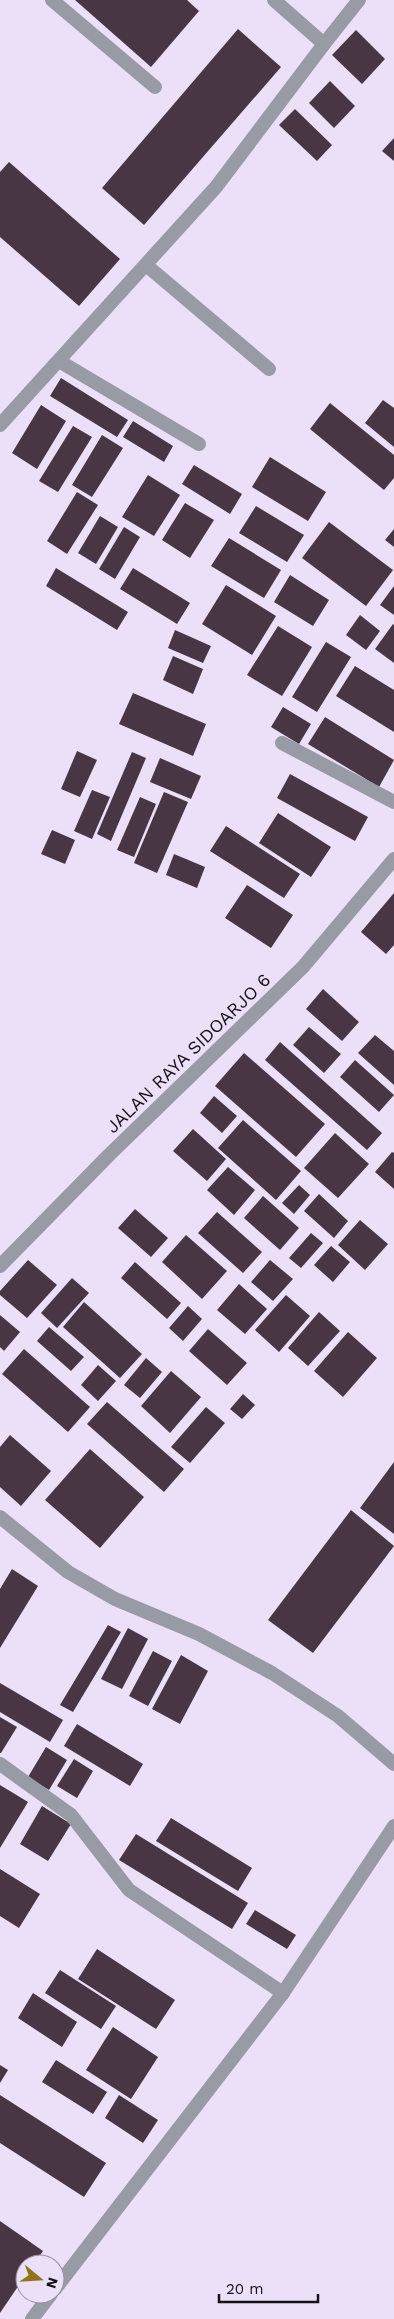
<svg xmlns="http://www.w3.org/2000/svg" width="394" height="2319" viewBox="0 0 394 2319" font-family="'Work Sans',sans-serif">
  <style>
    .building { fill: #483644 }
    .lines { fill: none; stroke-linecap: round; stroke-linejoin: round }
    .service { stroke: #989aa5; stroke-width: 14 }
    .minor { stroke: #989aa5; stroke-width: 14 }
    .labels { text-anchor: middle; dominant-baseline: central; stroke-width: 5; stroke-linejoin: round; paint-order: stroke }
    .street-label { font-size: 18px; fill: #151119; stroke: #ebe0f8 }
  </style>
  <rect width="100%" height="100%" fill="#ebe0f8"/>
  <g class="building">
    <polygon points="75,0 187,0 199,11 151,67"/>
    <polygon points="238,29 281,67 144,225 102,188"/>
    <polygon points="356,30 385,59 362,84 332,55"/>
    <polygon points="330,81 355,106 334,128 309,103"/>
    <polygon points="295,109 332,145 317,161 279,125"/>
    <polygon points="394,138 394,161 382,151"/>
    <polygon points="9,162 120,259 79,306 0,237 0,172"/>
    <polygon points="61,378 128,420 117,437 50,396"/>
    <polygon points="383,400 394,408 394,447 365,423"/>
    <polygon points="330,403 394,455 394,478 384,490 310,429"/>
    <polygon points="41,405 66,421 37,469 12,453"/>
    <polygon points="133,421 173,446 164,462 123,437"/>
    <polygon points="73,426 92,437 58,492 39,481"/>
    <polygon points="102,435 123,448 92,497 72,485"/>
    <polygon points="270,457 326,492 308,521 252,487"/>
    <polygon points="194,465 242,494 230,514 182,484"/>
    <polygon points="148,475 180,495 154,536 122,517"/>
    <polygon points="77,492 98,505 67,554 47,541"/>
    <polygon points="185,503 214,520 190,558 162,540"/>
    <polygon points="256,506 304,535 287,562 239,533"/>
    <polygon points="100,516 118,527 96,564 78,553"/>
    <polygon points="329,522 393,570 366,606 302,558"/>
    <polygon points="124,527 140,537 115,579 99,569"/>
    <polygon points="394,529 394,547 385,540"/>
    <polygon points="229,538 281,570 264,598 211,566"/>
    <polygon points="56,568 128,612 117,630 46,586"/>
    <polygon points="133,568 190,603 177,624 120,589"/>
    <polygon points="290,575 329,600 313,626 274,602"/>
    <polygon points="226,585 276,616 252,655 202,624"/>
    <polygon points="394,586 394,615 380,605"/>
    <polygon points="360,615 380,631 366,650 346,635"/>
    <polygon points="393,624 394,625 394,663 375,649"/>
    <polygon points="278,626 312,647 282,696 247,675"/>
    <polygon points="175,630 211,646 203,663 168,648"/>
    <polygon points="326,642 351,657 317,712 292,697"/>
    <polygon points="173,656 203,669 193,694 163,680"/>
    <polygon points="355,666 394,690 394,732 336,696"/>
    <polygon points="133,693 206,724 193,756 119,724"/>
    <polygon points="283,707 311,724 299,744 271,727"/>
    <polygon points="325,717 394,760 379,787 308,744"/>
    <polygon points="77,751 97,760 80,797 61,789"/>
    <polygon points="132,752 146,758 111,841 97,834"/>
    <polygon points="160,758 201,776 191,799 150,782"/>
    <polygon points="290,774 368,817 355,841 277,798"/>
    <polygon points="92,790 110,797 92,839 74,831"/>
    <polygon points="164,792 188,802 157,873 134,863"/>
    <polygon points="140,797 156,804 134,857 117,850"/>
    <polygon points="278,813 331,847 311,877 259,843"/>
    <polygon points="226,826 300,874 284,898 210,851"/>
    <polygon points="52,830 75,840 65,864 41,854"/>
    <polygon points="174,854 205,867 197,888 166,875"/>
    <polygon points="247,885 293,915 271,948 225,918"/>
    <polygon points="394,893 394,945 386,954 361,932"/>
    <polygon points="323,989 359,1022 342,1041 306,1009"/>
    <polygon points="309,1027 341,1054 324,1073 293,1045"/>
    <polygon points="375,1035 394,1051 394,1085 358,1053"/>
    <polygon points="280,1042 382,1133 367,1150 265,1060"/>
    <polygon points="244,1053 325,1124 296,1157 215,1086"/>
    <polygon points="355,1060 394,1095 379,1112 340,1077"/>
    <polygon points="214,1096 237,1116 222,1133 200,1113"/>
    <polygon points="243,1120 301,1171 276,1200 218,1148"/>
    <polygon points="193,1129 226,1159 207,1181 173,1151"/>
    <polygon points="335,1133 369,1164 338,1198 304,1168"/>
    <polygon points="392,1152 394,1153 394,1189 375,1172"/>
    <polygon points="228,1167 255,1190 234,1215 207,1190"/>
    <polygon points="299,1185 310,1195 294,1214 282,1203"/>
    <polygon points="319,1194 348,1221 334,1238 304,1211"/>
    <polygon points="263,1196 299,1228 280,1250 244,1218"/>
    <polygon points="135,1209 168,1238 151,1257 118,1228"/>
    <polygon points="217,1212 262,1252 243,1273 198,1233"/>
    <polygon points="360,1220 388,1244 365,1270 338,1245"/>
    <polygon points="311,1233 323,1243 301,1268 289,1258"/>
    <polygon points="186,1235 227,1271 202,1299 162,1262"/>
    <polygon points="331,1246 350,1262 333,1282 314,1265"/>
    <polygon points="28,1260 57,1285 27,1318 0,1295 0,1291"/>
    <polygon points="270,1260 293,1279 273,1301 251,1282"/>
    <polygon points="135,1262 181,1303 167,1319 121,1278"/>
    <polygon points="72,1278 89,1293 57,1328 41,1313"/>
    <polygon points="239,1284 267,1309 245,1334 217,1310"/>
    <polygon points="286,1295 310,1316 279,1352 255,1330"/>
    <polygon points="84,1302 142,1354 120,1378 63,1327"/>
    <polygon points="188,1306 202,1319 183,1341 169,1328"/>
    <polygon points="319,1312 340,1331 308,1366 288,1348"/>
    <polygon points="0,1315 20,1332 4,1351 0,1347"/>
    <polygon points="49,1327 84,1357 71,1371 37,1341"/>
    <polygon points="208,1329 247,1363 227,1385 189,1351"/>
    <polygon points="348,1332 377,1358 343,1397 314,1371"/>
    <polygon points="24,1349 90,1407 68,1432 2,1374"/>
    <polygon points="146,1358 162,1372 140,1398 124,1385"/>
    <polygon points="98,1365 116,1381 98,1401 81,1385"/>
    <polygon points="171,1371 201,1397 170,1433 141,1406"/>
    <polygon points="243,1394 255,1405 242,1419 230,1409"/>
    <polygon points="107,1402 184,1469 164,1492 87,1424"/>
    <polygon points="206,1407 225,1423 190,1463 171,1447"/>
    <polygon points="10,1435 51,1471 21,1506 0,1487 0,1447"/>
    <polygon points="90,1449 144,1497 100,1548 45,1500"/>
    <polygon points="394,1462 394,1534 360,1508"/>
    <polygon points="351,1510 394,1546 313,1653 268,1620"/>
    <polygon points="12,1569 38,1586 0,1648 0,1589"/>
    <polygon points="108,1625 121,1632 73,1712 60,1705"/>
    <polygon points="128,1628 148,1639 122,1689 101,1679"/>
    <polygon points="153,1651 172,1661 148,1706 129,1696"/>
    <polygon points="181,1655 208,1671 180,1724 152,1709"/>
    <polygon points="0,1683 63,1720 50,1742 0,1712"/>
    <polygon points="0,1717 17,1727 1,1753 0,1753"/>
    <polygon points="77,1724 143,1764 130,1786 64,1746"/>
    <polygon points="46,1747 67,1760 49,1790 28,1777"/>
    <polygon points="74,1759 93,1771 77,1798 57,1786"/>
    <polygon points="0,1785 28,1802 0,1848"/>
    <polygon points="42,1806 71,1824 48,1861 20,1844"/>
    <polygon points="171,1818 252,1868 238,1891 156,1841"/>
    <polygon points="136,1834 248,1903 232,1929 119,1860"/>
    <polygon points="0,1869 40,1894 19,1928 0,1916"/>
    <polygon points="255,1910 296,1935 287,1949 246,1924"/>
    <polygon points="97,1949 175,2000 156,2029 78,1979"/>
    <polygon points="60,1970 116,2006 101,2029 45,1993"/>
    <polygon points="33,1993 77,2022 62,2047 18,2018"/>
    <polygon points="113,2027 158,2057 131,2099 86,2070"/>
    <polygon points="56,2060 107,2092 93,2114 42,2082"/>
    <polygon points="0,2065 8,2070 0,2083"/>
    <polygon points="0,2095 106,2163 84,2197 0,2143"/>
    <polygon points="119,2095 158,2120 143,2143 105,2118"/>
    <polygon points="0,2221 43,2251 34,2264 25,2264 25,2276 0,2313"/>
  </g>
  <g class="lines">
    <g class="service">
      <polyline points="52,0 155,87"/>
      <polyline points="146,265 269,369"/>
      <polyline points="59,361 199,444"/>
      <polyline points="0,425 216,187 324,44"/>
    </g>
    <g class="minor">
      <polyline points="274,0 324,44 359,0"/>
      <polyline points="282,743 394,802"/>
      <polyline points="0,1266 109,1155 303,967 394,859"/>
      <polyline points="0,1517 68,1572 115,1599 199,1634 272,1673 338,1716 394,1764"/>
      <polyline points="0,1764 71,1815 129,1890 283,1993"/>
      <polyline points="55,2289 283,1993 394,1826"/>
      <polyline points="32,2319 51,2294"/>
    </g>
  </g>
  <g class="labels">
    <g class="street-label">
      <text transform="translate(188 1053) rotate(-44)">JALAN RAYA SIDOARJO 6</text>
    </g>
  </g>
  <g transform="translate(40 2279) rotate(108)"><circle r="24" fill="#ebe0f8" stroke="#958d9f"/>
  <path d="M0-4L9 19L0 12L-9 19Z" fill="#91741a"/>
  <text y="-8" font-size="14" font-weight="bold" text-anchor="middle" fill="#151119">N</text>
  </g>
  <path d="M219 2294v8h99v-8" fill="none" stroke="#151119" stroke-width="2.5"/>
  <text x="226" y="2294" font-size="15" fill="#151119" stroke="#ebe0f8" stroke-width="4" paint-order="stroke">20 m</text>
</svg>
